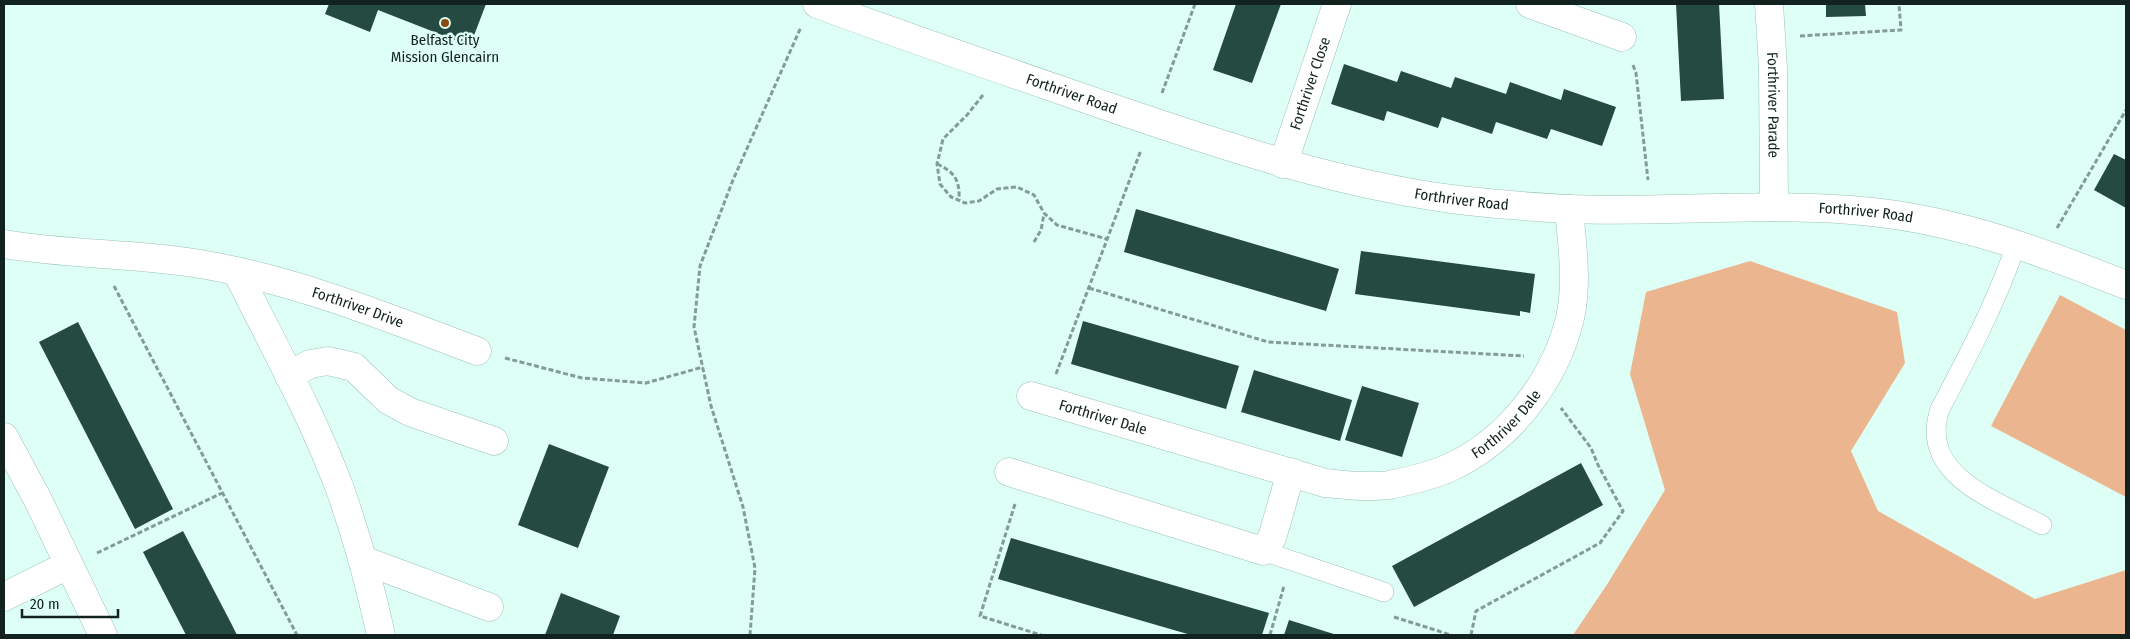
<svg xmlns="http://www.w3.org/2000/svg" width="2130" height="639" viewBox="0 0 2130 639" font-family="'Fira Sans Condensed',sans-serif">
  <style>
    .green { fill: #ebb58f }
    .building { fill: #254a41 }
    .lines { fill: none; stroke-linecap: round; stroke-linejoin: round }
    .service-casing { stroke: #9ac2b7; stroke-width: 20 }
    .minor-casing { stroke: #9ac2b7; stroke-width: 29 }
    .path { stroke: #839d96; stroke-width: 3; stroke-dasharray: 5 2.5; stroke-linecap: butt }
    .service { stroke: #fff; stroke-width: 19 }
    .minor { stroke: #fff; stroke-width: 28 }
    .poi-dot { fill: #894a0f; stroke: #defff6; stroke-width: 2 }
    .labels { text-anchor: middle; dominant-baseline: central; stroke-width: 5; stroke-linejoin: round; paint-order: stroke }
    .poi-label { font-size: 15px; fill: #12221e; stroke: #defff6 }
    .street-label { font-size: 15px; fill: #12221e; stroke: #defff6 }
  </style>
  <rect width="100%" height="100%" fill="#defff6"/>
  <g class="green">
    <polygon points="1750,261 1897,312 1905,363 1851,451 1878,511 2035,599 2126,570 2126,635 1573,635 1608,583 1665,490 1630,374 1646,292"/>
    <polygon points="2060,295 2126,330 2126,497 1991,426"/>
  </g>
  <g class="building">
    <polygon points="329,4 486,4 470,46 378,10 370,32 325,14"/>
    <polygon points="1236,4 1281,4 1252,83 1213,70"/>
    <polygon points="1676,4 1719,4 1724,99 1681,101"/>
    <polygon points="1826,4 1865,4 1866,16 1826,17"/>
    <polygon points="1344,64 1397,82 1401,71 1451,88 1455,77 1506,94 1510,82 1561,100 1564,89 1616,107 1602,146 1551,129 1547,139 1496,122 1492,134 1442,117 1438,128 1387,111 1384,121 1331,104"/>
    <polygon points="2114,154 2126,160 2126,208 2094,190"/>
    <polygon points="1136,209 1339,269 1326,311 1124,252"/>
    <polygon points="1361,251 1535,274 1530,313 1520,311 1520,316 1355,294"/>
    <polygon points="1083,321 1239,366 1226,409 1071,364"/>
    <polygon points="78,322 173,509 135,529 39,342"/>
    <polygon points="1254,370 1352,400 1340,441 1241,412"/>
    <polygon points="1362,386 1419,403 1402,457 1345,440"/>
    <polygon points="549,444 609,467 578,548 518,525"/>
    <polygon points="1581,463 1603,505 1414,607 1392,566"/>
    <polygon points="183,531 232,625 237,635 186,635 143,552"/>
    <polygon points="1011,538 1269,613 1262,635 1191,635 998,579"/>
    <polygon points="561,593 620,616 613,635 545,635"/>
    <polygon points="1289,620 1337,635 1284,635"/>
  </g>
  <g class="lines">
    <g class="service-casing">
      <g id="service">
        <path d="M2016,245c-20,58 -47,109 -76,164 -22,67 56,91 102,116"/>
        <polyline points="1263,551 1384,592"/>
      </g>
    </g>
    <g class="minor-casing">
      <g id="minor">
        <path id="s1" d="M817,4c100,37 200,71 301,106 112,38 223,75 341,90 35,4 72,7 108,9 102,4 204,-8 305,3 88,9 173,41 254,73"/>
        <polyline points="1530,4 1622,37"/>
        <path id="s2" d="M1769,4l4,64 1,139"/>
        <path id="s3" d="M1283,164l54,-160"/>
        <path id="s4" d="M4,244c64,11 131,9 196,20 96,16 186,53 277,87"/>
        <path d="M237,272c35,71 75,142 103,217 17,48 30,96 41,146"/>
        <polyline points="289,376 310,364 328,361 354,367 388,400 410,412 494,441"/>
        <path id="s5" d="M1031,396l294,87c21,2 43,5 64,2 20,-4 43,-9 62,-18 58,-27 104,-86 119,-149 8,-35 2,-74 -1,-109"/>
        <polyline points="4,437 38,500 103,635"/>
        <polyline points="1009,472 1263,551 1272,538 1291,472"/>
        <polyline points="363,560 489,607"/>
        <polyline points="4,597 68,565"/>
      </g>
    </g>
    <g class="path">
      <polyline points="1800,36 1901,30 1899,4"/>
      <polyline points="1633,65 1636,73 1648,180"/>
      <polyline points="1162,93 1195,4"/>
      <polyline points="983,95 967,115 943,139 937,164 940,184 951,197 965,203 979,201 997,189 1017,187 1034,195 1044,213 1057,225 1107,239"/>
      <path d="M937,164c18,8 23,17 22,36"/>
      <polyline points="2057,228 2126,110"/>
      <polyline points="1034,242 1041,230 1044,214"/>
      <polyline points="114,286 297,635"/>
      <polyline points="1089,288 1268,342 1524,356"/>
      <polyline points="505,358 582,378 646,383 703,367"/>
      <polyline points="1056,374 1141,150"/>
      <polyline points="1015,504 980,616 1041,635"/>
      <polyline points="97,553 222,493"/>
      <polyline points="1394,617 1451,635"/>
      <polyline points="750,635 755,568 743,507 711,406 694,327 700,266 733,180 801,27"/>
      <polyline points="1270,635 1284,586"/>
      <polyline points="1471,635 1476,611 1600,543 1623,511 1598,465 1591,448 1561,408"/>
    </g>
    <use href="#service" class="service"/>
    <use href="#minor" class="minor"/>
  </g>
  <circle class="poi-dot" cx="445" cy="23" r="5"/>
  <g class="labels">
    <g class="poi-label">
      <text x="445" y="40">Belfast City<tspan x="445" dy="17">Mission Glencairn</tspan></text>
    </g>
    <g class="street-label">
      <text stroke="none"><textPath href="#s3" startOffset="85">Forthriver Close</textPath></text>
      <text stroke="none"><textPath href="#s1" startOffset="270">Forthriver Road</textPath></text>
      <text stroke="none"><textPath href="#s2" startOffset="101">Forthriver Parade</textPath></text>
      <text stroke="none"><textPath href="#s1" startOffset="675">Forthriver Road</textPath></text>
      <text stroke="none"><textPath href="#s1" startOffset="1080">Forthriver Road</textPath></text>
      <text stroke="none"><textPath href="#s4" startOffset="361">Forthriver Drive</textPath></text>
      <text stroke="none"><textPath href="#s5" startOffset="75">Forthriver Dale</textPath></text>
      <text stroke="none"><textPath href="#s5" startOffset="506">Forthriver Dale</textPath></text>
    </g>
  </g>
  <rect width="2130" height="639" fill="none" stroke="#12221e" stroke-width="10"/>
  <path d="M22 609v8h96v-8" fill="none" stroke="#12221e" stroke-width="2.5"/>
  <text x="30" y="609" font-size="15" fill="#12221e" stroke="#defff6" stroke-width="4" paint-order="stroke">20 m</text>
</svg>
